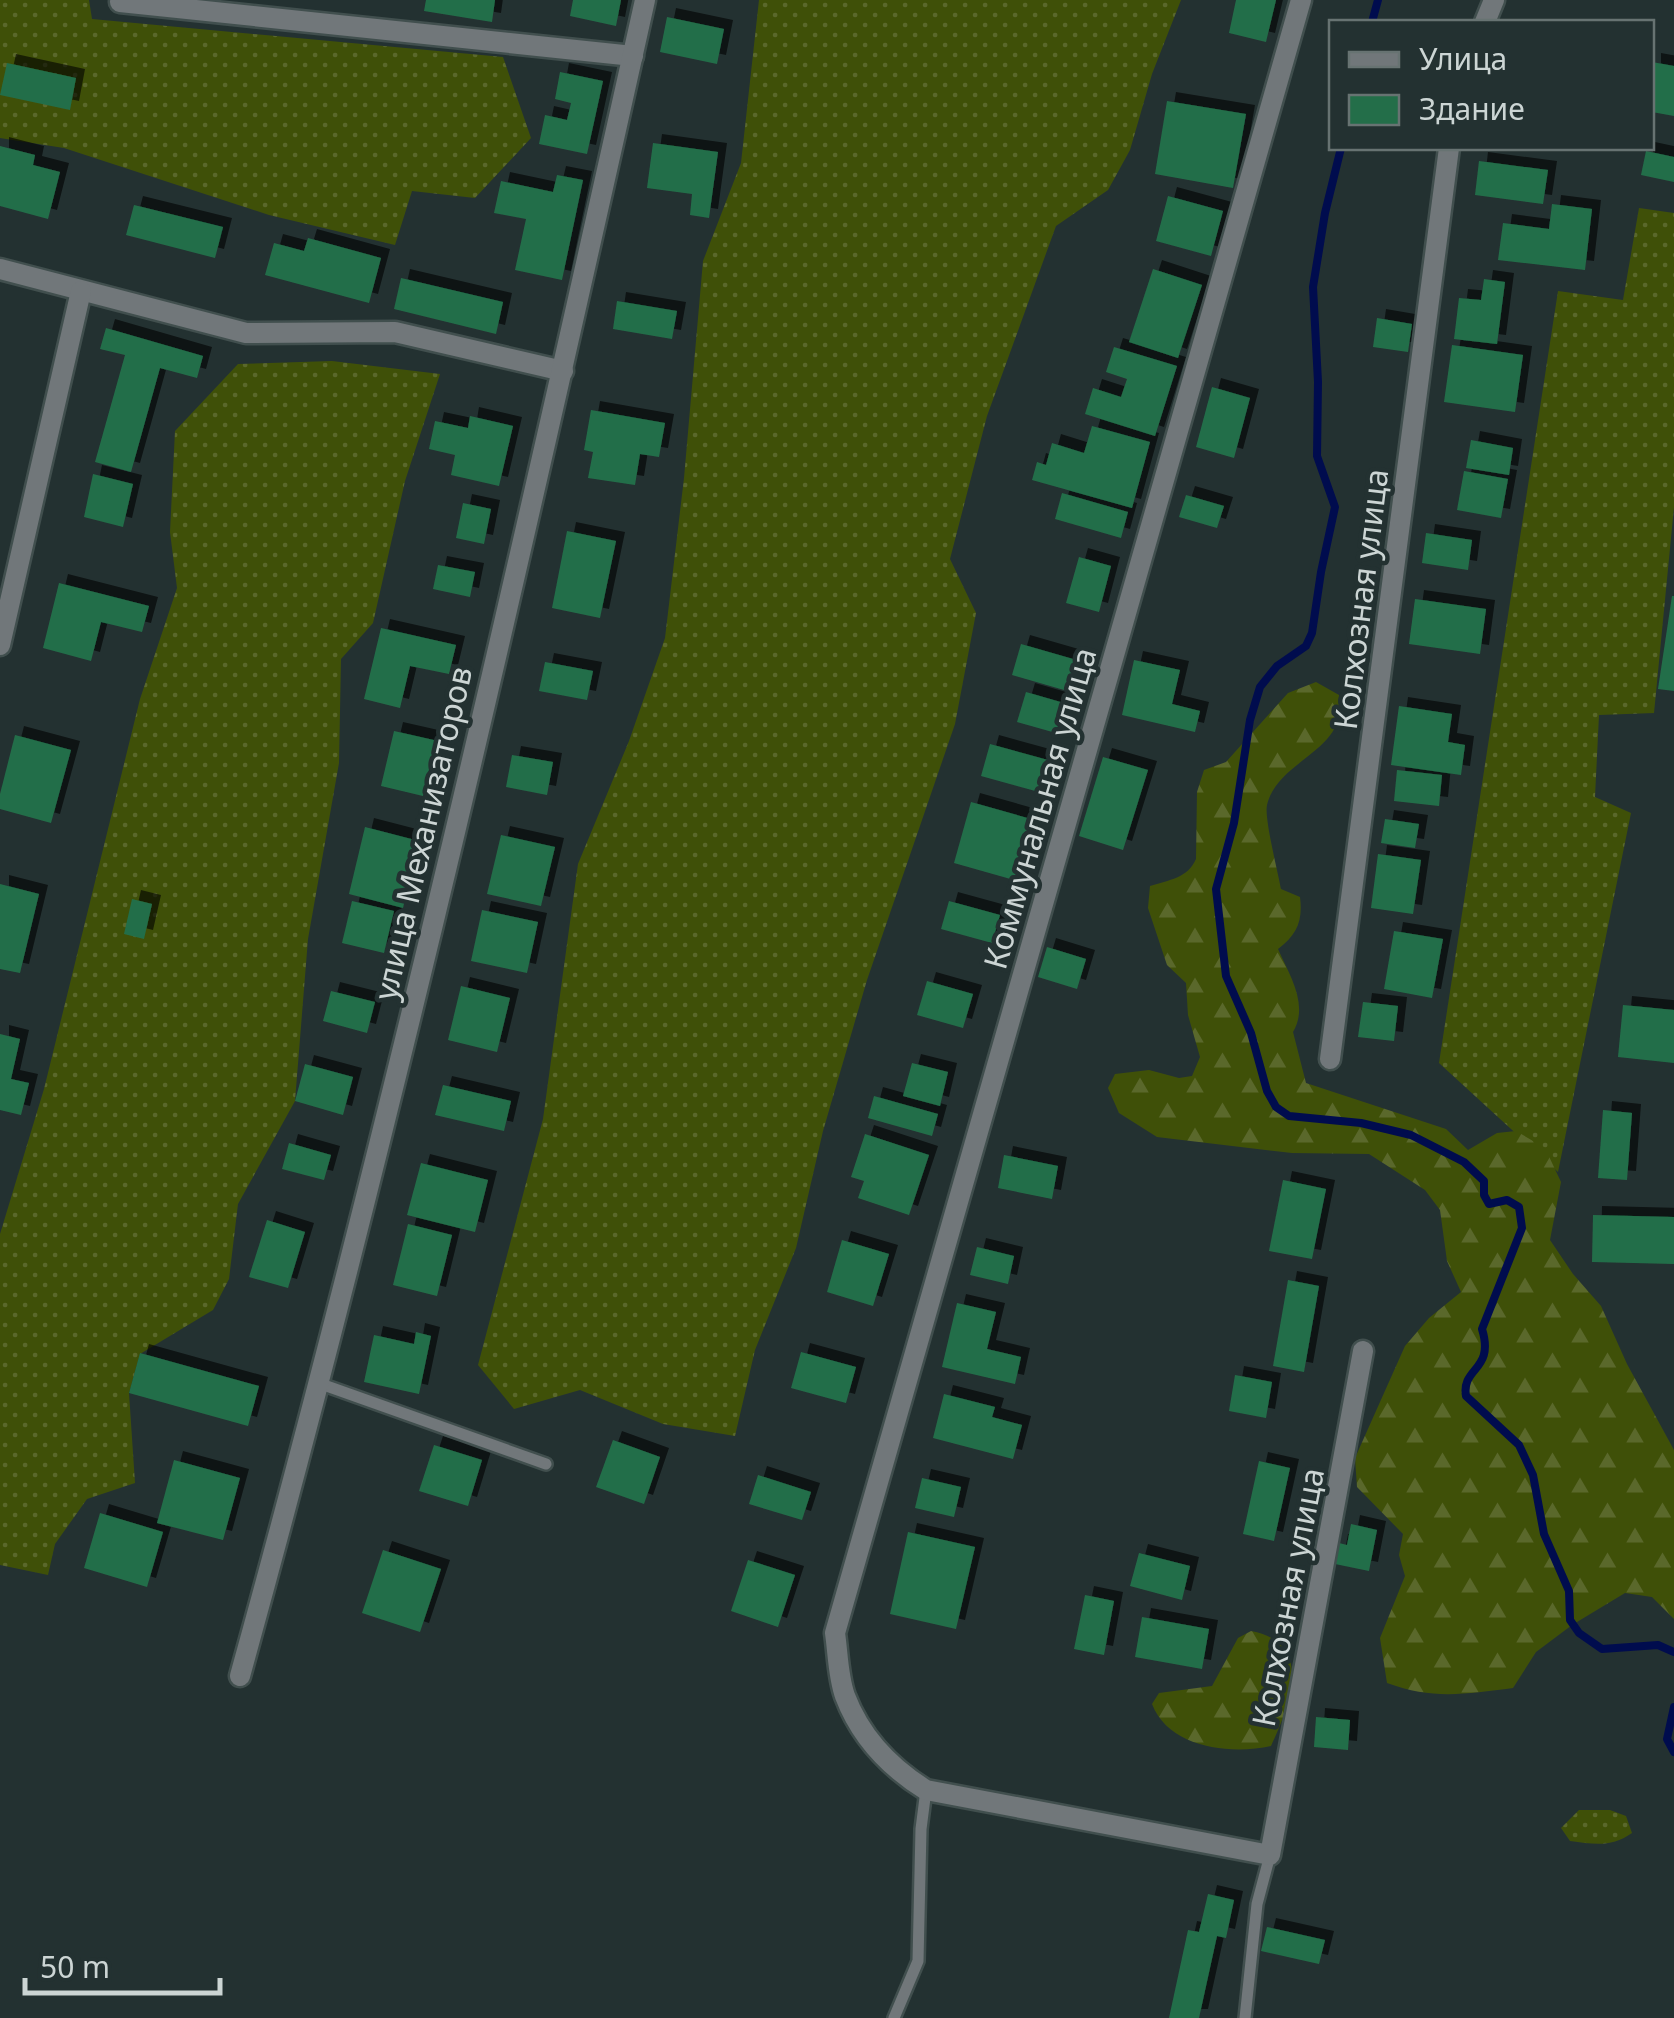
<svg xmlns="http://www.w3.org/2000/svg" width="1674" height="2018" viewBox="0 0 1674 2018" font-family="'Noto Sans',sans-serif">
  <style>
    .grass { fill: url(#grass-dots) }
    .forest { fill: url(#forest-firs) }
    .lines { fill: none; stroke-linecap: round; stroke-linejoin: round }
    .stream { stroke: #000c4e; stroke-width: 8 }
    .building { fill: #236e49; filter: url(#shadow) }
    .lane-casing { stroke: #414f4e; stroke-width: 16 }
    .street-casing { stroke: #414f4e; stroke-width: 25 }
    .lane { stroke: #71777a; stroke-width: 11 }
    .street { stroke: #71777a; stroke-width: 20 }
    .labels { text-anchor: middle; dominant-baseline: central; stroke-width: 9; stroke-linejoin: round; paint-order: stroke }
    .street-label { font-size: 32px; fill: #ccd5d4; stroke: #233131 }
  </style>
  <defs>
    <pattern id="grass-dots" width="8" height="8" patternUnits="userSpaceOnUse" patternTransform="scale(2.5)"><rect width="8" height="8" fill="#3f5008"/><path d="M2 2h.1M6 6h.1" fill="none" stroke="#5a682b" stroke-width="1.8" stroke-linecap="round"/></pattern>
    <pattern id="forest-firs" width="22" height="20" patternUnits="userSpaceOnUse" patternTransform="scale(2.5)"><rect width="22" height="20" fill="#3f5008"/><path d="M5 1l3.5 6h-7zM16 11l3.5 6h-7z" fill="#5a682b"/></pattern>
    <filter id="shadow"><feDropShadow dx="9" dy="-9" stdDeviation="0" flood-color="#0009"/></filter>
  </defs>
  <rect width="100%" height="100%" fill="#233131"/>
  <g class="grass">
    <polygon points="0,0 89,0 92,19 503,57 531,138 475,198 412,191 395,245 269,215 64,148 0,138"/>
    <polygon points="759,0 1181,0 1152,74 1130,150 1108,190 1056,226 987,416 950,559 976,613 955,724 867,980 823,1131 796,1248 755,1350 735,1436 663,1424 580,1390 514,1409 478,1365 543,1119 578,864 629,741 665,638 684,478 703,261 741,163"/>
    <polygon points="1639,208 1674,213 1674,507 1654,713 1599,715 1595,797 1631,813 1558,1172 1439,1063 1558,291 1623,300"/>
    <polygon points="332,361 440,374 405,481 373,623 341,659 339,763 308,939 295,1101 238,1204 229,1279 213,1310 140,1354 129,1393 135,1483 87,1499 55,1544 48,1575 0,1565 0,1234 44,1089 140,699 177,588 170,532 175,431 238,364"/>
    <path d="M1579,1810h31l16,6 6,17c-21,15 -38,11 -62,8l-9,-13z"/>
  </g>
  <g class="forest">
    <path d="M1316,682l23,13c11,57 -61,63 -72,110 -3,13 11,67 14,84l19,8c3,24 -3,38 -22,52 12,27 31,56 15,83l13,51 140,46 22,21 29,-17 19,-2 29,17 16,34 -11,58 23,34 28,32 26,58 47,86v169l-22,-22 -27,-4 -53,32 -36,27 -23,36c-48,6 -80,12 -126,-5l-7,-45 25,-62 -6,-21 4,-21 -46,-47 -2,-29 50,-112 24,-28 32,-26 -14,-31 -7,-51 -15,-20 -56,-36 -77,-1 -135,-16 -38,-24 -11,-25 7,-14 34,-4 30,8 13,-2 8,-19 -12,-42 -2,-32 -19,-18 -19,-57 2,-22c19,-6 38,-8 46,-27l1,-67 7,-22 22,-8 62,-69z"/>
    <path d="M1251,1631c64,12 39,74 20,115 -41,9 -102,2 -119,-42l7,-11 53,-7 26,-48z"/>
  </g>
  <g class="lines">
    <g class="stream">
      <polyline points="1372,22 1378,0"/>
      <path d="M1341,148l-16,65 -12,74 5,95 -1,74 18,51 -14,65 -9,61 -6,13 -29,20 -17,21 -10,33 -16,103 -18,66 10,87 25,57 16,58 9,16 13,9 72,7 50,12 53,27 20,19v14l5,9 18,-4 12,7 3,21 -40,101c13,42 -21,38 -16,67l53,49 14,30 11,59 25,57 1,29 9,13 23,16 56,-4 16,7"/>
      <polyline points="1674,1707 1667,1739 1674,1752"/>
    </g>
  </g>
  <g class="building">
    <polygon points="426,0 495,0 492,22 424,11"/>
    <polygon points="573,0 621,0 616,26 570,16"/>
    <polygon points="1236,0 1276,0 1266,42 1229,33"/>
    <polygon points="667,17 724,29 717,64 660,52"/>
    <polygon points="1652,62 1674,66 1674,116 1652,112"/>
    <polygon points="7,63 76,78 70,110 0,95"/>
    <polygon points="560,72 603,81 587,154 539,144 545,115 567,120 571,103 555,99"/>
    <polygon points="1167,101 1246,114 1233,188 1155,174"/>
    <polygon points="653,143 718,152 709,218 690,215 692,194 647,188"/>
    <polygon points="0,146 35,155 33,165 60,172 48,219 0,206"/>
    <polygon points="1646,151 1674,157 1674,182 1641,175"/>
    <polygon points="1479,161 1548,170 1543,204 1475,195"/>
    <polygon points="557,175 583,180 562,280 515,270 526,219 494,213 501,181 553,192"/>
    <polygon points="1168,196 1223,211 1211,256 1156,241"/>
    <polygon points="1552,204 1592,209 1585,270 1498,260 1503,223 1549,229"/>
    <polygon points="134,205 223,227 215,258 126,235"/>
    <polygon points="308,238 381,258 369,303 265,275 274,243 304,251"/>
    <polygon points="1153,269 1202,285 1178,358 1129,342"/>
    <polygon points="401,278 503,302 496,334 394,309"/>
    <polygon points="1484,279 1505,282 1497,344 1454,339 1459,298 1481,300"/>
    <polygon points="617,301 677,311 672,339 613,329"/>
    <polygon points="1377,318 1412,324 1408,352 1373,347"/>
    <polygon points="106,328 203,356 197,378 160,368 131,472 95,462 125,355 100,349"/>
    <polygon points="1452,345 1523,355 1515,412 1444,402"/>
    <polygon points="1114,347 1177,366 1155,436 1085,414 1093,388 1121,397 1127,379 1106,372"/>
    <polygon points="1212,387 1250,398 1234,458 1196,447"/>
    <polygon points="591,410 665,423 659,457 640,454 635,485 588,478 593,452 584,450"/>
    <polygon points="470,416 513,426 499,486 451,475 455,455 429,449 435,421 468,428"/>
    <polygon points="1092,426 1150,442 1132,508 1032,480 1037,462 1046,465 1052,443 1084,453"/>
    <polygon points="1471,440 1513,448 1509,475 1466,468"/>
    <polygon points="1464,471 1508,479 1501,518 1457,510"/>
    <polygon points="93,474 133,484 123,527 84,517"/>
    <polygon points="1062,493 1128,512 1121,538 1055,519"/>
    <polygon points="1186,495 1224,506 1217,528 1179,517"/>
    <polygon points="463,503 491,509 484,544 456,538"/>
    <polygon points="567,531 616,541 600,618 552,608"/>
    <polygon points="1426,533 1472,540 1468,570 1422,563"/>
    <polygon points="1079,557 1111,566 1099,612 1066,603"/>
    <polygon points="438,565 475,572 470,597 433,589"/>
    <polygon points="59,583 149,606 142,632 101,622 91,661 43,648"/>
    <polygon points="1672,596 1674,596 1674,691 1658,689"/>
    <polygon points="1415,599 1486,609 1480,654 1409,644"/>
    <polygon points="381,628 456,645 449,674 410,666 400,708 364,699"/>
    <polygon points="1021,644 1080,661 1071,692 1012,675"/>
    <polygon points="1134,660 1180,670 1172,704 1200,711 1195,732 1122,715"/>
    <polygon points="545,662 593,671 587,700 539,691"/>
    <polygon points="1026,692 1064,703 1056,733 1017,722"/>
    <polygon points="1399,706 1452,714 1448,742 1465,745 1461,775 1391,765"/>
    <polygon points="394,731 447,743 442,764 431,761 423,796 381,786"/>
    <polygon points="15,735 71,750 51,823 0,809 0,794"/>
    <polygon points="990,744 1048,760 1039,792 981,776"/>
    <polygon points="512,755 553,762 547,795 506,787"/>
    <polygon points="1103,757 1148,770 1123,850 1079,836"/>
    <polygon points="1397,770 1442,775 1439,806 1394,801"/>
    <polygon points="971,802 1031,819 1014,880 954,863"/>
    <polygon points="1385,819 1419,824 1415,848 1381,843"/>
    <polygon points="365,827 419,841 403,908 349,894"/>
    <polygon points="501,835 555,847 541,906 487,894"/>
    <polygon points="1378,854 1421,860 1413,914 1371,908"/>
    <polygon points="0,884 39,894 20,973 0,969"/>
    <polygon points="132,899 152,904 144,939 124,934"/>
    <polygon points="352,901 394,911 384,953 342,943"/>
    <polygon points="949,901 1000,915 992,943 941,929"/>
    <polygon points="482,910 538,922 527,973 471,961"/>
    <polygon points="1394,931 1443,939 1432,998 1384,989"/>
    <polygon points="1047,947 1086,959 1077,989 1038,977"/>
    <polygon points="927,981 973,994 963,1028 917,1015"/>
    <polygon points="461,986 510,998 497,1052 448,1040"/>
    <polygon points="331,991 375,1002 367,1033 323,1021"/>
    <polygon points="1363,1002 1398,1006 1394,1041 1358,1037"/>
    <polygon points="1623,1005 1674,1010 1674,1063 1618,1057"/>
    <polygon points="0,1034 20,1039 11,1079 29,1083 21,1115 0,1110"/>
    <polygon points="912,1063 948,1072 940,1106 903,1096"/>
    <polygon points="305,1064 353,1077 343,1115 295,1101"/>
    <polygon points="443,1085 511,1101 504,1131 435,1115"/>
    <polygon points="874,1096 938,1114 932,1136 868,1118"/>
    <polygon points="1603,1110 1632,1113 1627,1180 1598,1178"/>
    <polygon points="865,1134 929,1155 909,1215 858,1198 864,1181 851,1177"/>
    <polygon points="289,1143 331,1155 324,1180 282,1169"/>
    <polygon points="1004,1155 1058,1166 1052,1199 998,1188"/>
    <polygon points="421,1163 488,1180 475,1232 407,1215"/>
    <polygon points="1283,1180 1326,1189 1312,1259 1269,1251"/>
    <polygon points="1593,1215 1674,1217 1674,1264 1592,1262"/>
    <polygon points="267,1220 305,1232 288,1288 249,1277"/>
    <polygon points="408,1224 452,1235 437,1296 393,1285"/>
    <polygon points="842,1240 889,1254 873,1306 827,1292"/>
    <polygon points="977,1247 1014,1256 1008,1284 970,1275"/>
    <polygon points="1288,1280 1319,1286 1304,1372 1273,1366"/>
    <polygon points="957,1303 996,1312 987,1349 1021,1357 1015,1384 942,1367"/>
    <polygon points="416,1332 431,1336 419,1394 364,1382 374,1335 414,1344"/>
    <polygon points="801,1352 856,1367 846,1403 791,1388"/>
    <polygon points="140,1353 259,1386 248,1426 129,1393"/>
    <polygon points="1235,1375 1272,1382 1266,1418 1229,1411"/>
    <polygon points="944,1394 995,1407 992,1417 1022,1425 1013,1459 933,1438"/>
    <polygon points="613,1440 660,1457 644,1504 596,1487"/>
    <polygon points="434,1445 482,1460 468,1506 419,1491"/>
    <polygon points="174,1460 240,1478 223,1540 157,1523"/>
    <polygon points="1259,1461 1290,1468 1274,1541 1243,1534"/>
    <polygon points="758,1475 811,1492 802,1520 749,1504"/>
    <polygon points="922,1478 961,1487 954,1517 915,1508"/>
    <polygon points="100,1513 163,1532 147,1587 84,1568"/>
    <polygon points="1351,1524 1377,1530 1369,1571 1335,1564 1339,1543 1347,1545"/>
    <polygon points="908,1532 975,1547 956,1629 890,1614"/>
    <polygon points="383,1550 441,1569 420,1632 362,1613"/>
    <polygon points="1139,1553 1190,1566 1182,1600 1130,1586"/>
    <polygon points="748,1560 795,1575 778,1627 731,1611"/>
    <polygon points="1085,1595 1114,1601 1104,1655 1074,1649"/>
    <polygon points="1142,1617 1209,1629 1202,1669 1135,1657"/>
    <polygon points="1316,1717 1350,1720 1348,1750 1314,1747"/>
    <polygon points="1208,1894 1234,1900 1226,1938 1217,1936 1199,2018 1169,2018 1188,1930 1199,1932"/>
    <polygon points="1267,1927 1325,1940 1319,1964 1261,1951"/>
  </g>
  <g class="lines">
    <g class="lane-casing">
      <g id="lane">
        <polyline points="321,1384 546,1464"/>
        <polyline points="894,2018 918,1961 921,1829 926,1790"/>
        <polyline points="1245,2018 1257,1904 1270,1855"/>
      </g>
    </g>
    <g class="street-casing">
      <g id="street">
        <path d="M1301,0l-466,1633c3,20 3,44 10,63 16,42 44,71 81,94l344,65 93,-504"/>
        <polyline points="120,2 633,56"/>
        <polyline points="1485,22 1494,0"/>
        <polyline points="0,269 246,333 395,332 563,371"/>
        <polyline points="0,645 81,291"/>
        <polyline points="1330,1059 1449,148"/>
        <path d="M240,1676c153,-554 280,-1115 405,-1676"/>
      </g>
    </g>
    <use href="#lane" class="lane"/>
    <use href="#street" class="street"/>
  </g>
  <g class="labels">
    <g class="street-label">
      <text transform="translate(1360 599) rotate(-83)">Колхозная улица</text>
      <text transform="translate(1039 808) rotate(-74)">Коммунальная улица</text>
      <text transform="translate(422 833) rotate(-77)">улица Механизаторов</text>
      <text transform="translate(1287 1597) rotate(-79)">Колхозная улица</text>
    </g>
  </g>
  <rect x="1329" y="20" width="325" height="130" fill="#233131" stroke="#677372" stroke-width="2.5"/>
  <rect x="1349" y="52" width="50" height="15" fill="#71777a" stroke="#677372" stroke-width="2.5"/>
  <text x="1419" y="70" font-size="30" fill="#ccd5d4">Улица</text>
  <rect x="1349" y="95" width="50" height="30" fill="#236e49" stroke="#677372" stroke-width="2.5"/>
  <text x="1419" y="120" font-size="30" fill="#ccd5d4">Здание</text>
  <path d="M25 1978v15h195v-15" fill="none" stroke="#ccd5d4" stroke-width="5"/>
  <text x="40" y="1978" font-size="30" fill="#ccd5d4" stroke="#233131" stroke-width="8" paint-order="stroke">50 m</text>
</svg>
